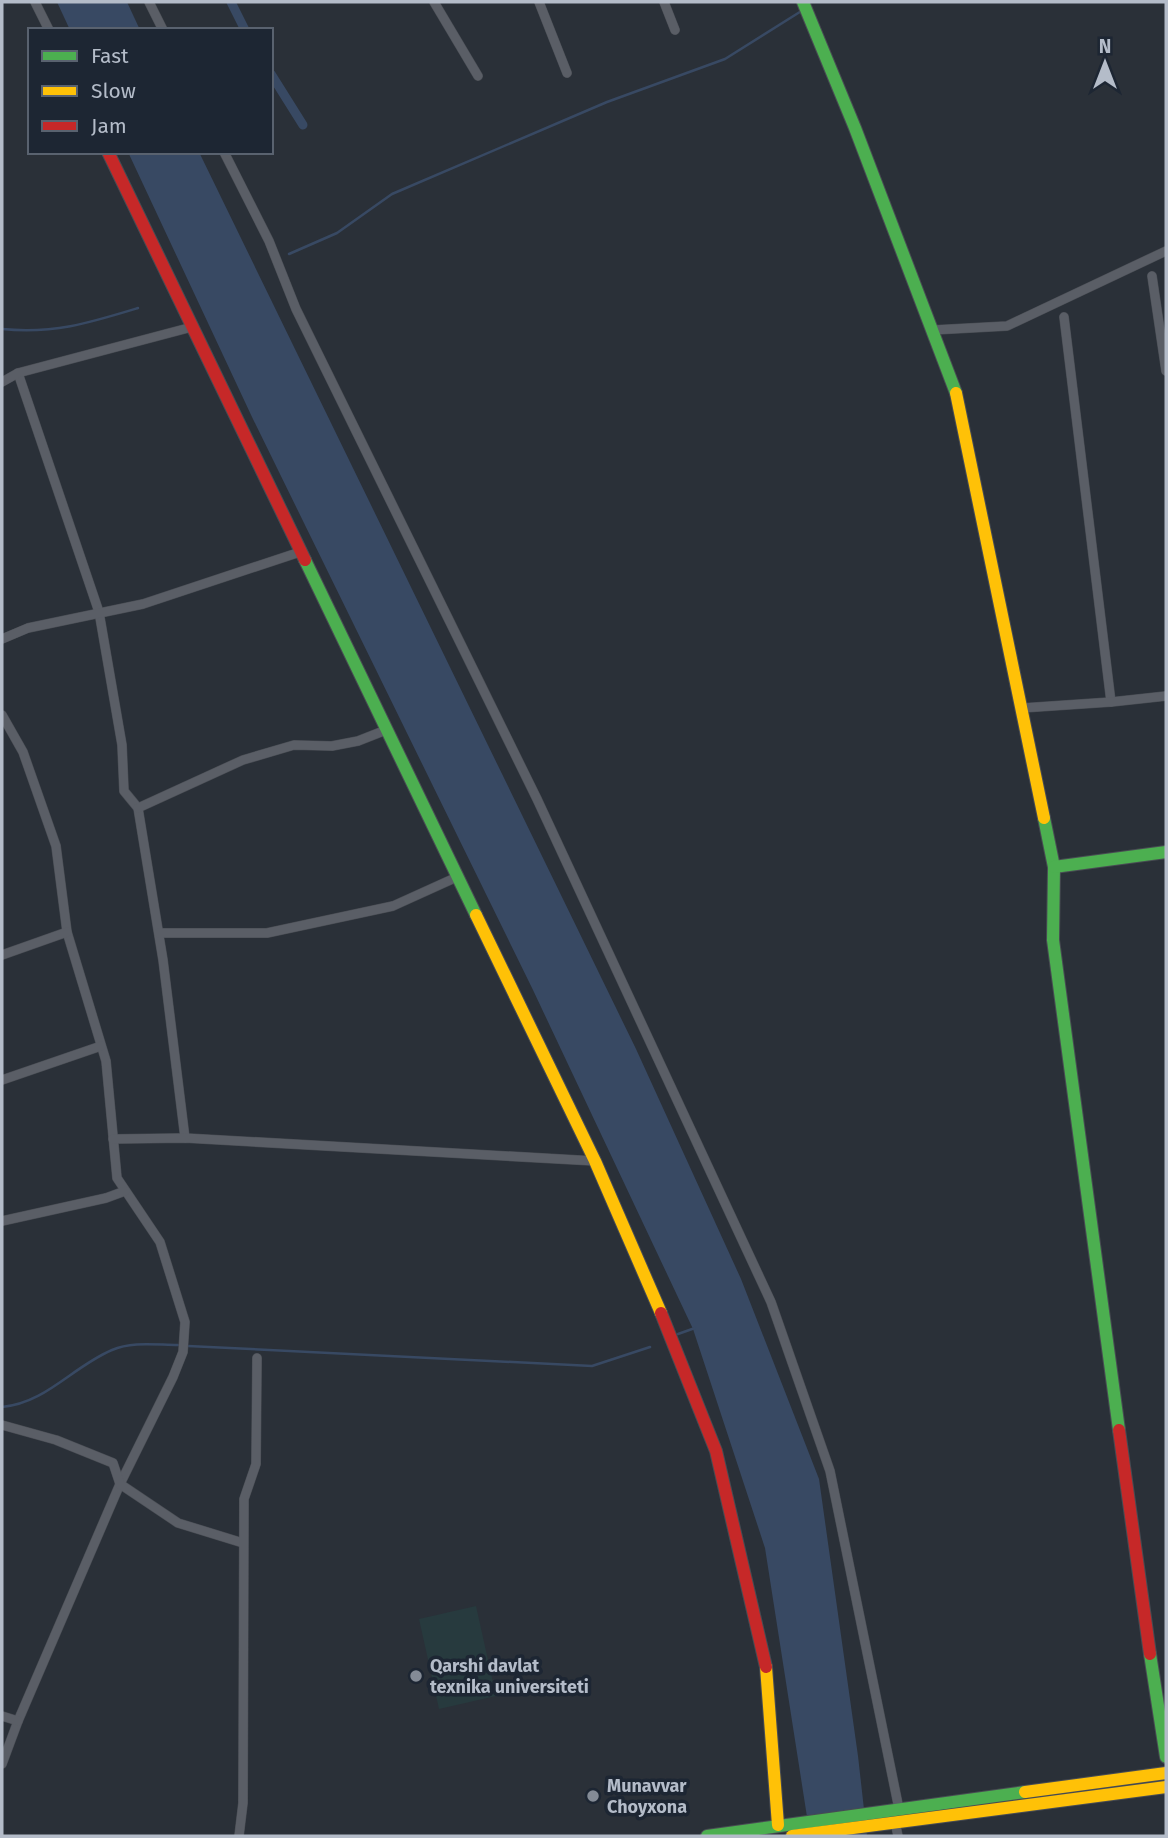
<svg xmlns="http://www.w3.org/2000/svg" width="1168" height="1838" viewBox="0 0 1168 1838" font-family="'Fira Sans',sans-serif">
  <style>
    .green { fill: #273a3e }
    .water { fill: #384963 }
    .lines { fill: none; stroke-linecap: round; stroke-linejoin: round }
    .stream { stroke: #384963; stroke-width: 2.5 }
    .canal { stroke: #384963; stroke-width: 9 }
    .street-casing { stroke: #484c53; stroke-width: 10 }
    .fast-casing { stroke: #484c53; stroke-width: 14 }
    .slow-casing { stroke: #484c53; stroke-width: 14 }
    .jam-casing { stroke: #484c53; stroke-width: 14 }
    .street { stroke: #5a5e66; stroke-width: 9 }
    .fast { stroke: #4caf50; stroke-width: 12 }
    .slow { stroke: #ffc107; stroke-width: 12 }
    .jam { stroke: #c62828; stroke-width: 12 }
    .poi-dot { fill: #848b96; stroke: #1d2633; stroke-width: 2.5 }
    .labels { text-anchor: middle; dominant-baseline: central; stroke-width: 7; stroke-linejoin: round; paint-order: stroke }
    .poi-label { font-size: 18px; font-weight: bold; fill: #b4bcc9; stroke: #1d2633; text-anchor: start }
  </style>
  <rect width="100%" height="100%" fill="#2a3038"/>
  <polygon class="green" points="476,1606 496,1696 439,1709 419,1619"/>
  <g class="water">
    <polygon points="57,2 127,2 140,30 70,30"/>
    <polygon points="128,152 199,152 636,1049 741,1279 819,1479 858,1756 867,1836 810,1836 765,1548 693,1329 533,990 252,417"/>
  </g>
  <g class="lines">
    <g class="stream">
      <polyline points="289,254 337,233 392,194 607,102 725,59 803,10"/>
      <path d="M2,329c52,5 87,-6 136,-21"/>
      <polyline points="678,1334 695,1328"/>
      <polyline points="188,1346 592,1366 650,1347"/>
      <path d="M2,1407c44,-4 70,-40 110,-57 20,-9 45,-5 66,-5"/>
    </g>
    <g class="canal">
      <polyline points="231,2 245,30"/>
      <polyline points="271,74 303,125"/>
    </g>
    <g class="street-casing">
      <g id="street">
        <polyline points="35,2 49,30"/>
        <polyline points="149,2 163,30"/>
        <polyline points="434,2 478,76"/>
        <polyline points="539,2 567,73"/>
        <polyline points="664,2 675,30"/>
        <polyline points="224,152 269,241 296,309 537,799 771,1302 830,1471 899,1809"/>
        <polyline points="1152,276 1166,371"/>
        <polyline points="1064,317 1111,702"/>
        <polyline points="933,330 1007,326 1166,251"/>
        <polyline points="18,373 99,612 122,745 124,791 138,808 163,960 185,1138"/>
        <polyline points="2,382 18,373 192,327"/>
        <polyline points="2,639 28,628 143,604 300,552"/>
        <polyline points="1022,708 1111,702 1166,696"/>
        <polyline points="2,715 23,752 56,846 67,932 106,1061 117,1178 160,1242 185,1322 183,1352 173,1377 120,1484 18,1721 2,1764"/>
        <polyline points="138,808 243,760 294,745 332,746 358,741 386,730"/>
        <polyline points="159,933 267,933 393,906 457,877"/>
        <polyline points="2,955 67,932"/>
        <polyline points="2,1080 101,1046"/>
        <polyline points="113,1139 185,1138 595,1161"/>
        <polyline points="2,1221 106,1198 125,1191"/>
        <polyline points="2,1425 56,1440 113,1463 120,1484 178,1523 243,1543"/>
        <polyline points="2,1716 18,1721"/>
        <polyline points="895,1822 898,1836"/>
        <polyline points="239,1836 243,1803 244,1499 256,1464 257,1358"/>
      </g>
    </g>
    <g class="fast-casing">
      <g id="fast">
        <polyline points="803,2 855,128 956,393"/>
        <polyline points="305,560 476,915"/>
        <polyline points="1044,818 1054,867 1053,940 1119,1430"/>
        <polyline points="1054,867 1166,852"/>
        <polyline points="1150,1654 1166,1757"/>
        <polyline points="707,1836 1025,1792"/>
      </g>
    </g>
    <g class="slow-casing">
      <g id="slow">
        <polyline points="956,393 1044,818"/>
        <polyline points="476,915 595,1161 661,1313"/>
        <polyline points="766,1667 778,1825"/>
        <polyline points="1025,1792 1166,1773"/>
        <polyline points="792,1836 1166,1787"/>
      </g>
    </g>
    <g class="jam-casing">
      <g id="jam">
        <polyline points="108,152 305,560"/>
        <polyline points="661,1313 716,1451 766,1667"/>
        <polyline points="1119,1430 1150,1654"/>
      </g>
    </g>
    <use href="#street" class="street"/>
    <use href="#fast" class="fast"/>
    <use href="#slow" class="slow"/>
    <use href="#jam" class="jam"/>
  </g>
  <g class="poi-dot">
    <circle cx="416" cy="1676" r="7"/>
    <circle cx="593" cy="1796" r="7"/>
  </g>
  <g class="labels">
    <g class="poi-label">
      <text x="430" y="1666">Qarshi davlat<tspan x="430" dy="21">texnika universiteti</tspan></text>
      <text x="607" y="1786">Munavvar<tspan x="607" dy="21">Choyxona</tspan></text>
    </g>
  </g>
  <rect width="1168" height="1838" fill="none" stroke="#b4bcc9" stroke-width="7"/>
  <rect x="28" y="28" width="245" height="126" fill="#1d2633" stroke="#59626f" stroke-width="2"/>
  <rect x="42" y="51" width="35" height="10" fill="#4caf50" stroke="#59626f" stroke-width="2"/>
  <text x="91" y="63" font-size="21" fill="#b4bcc9">Fast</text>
  <rect x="42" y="86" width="35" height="10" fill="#ffc107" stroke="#59626f" stroke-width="2"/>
  <text x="91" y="98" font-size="21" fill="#b4bcc9">Slow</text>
  <rect x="42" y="121" width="35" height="10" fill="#c62828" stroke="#59626f" stroke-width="2"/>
  <text x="91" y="133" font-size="21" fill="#b4bcc9">Jam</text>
  <g transform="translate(1105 63)" stroke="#1d2633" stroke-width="5" paint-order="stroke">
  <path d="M0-5L12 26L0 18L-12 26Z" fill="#b4bcc9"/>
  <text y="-10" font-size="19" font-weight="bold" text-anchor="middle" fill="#b4bcc9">N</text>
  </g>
</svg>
